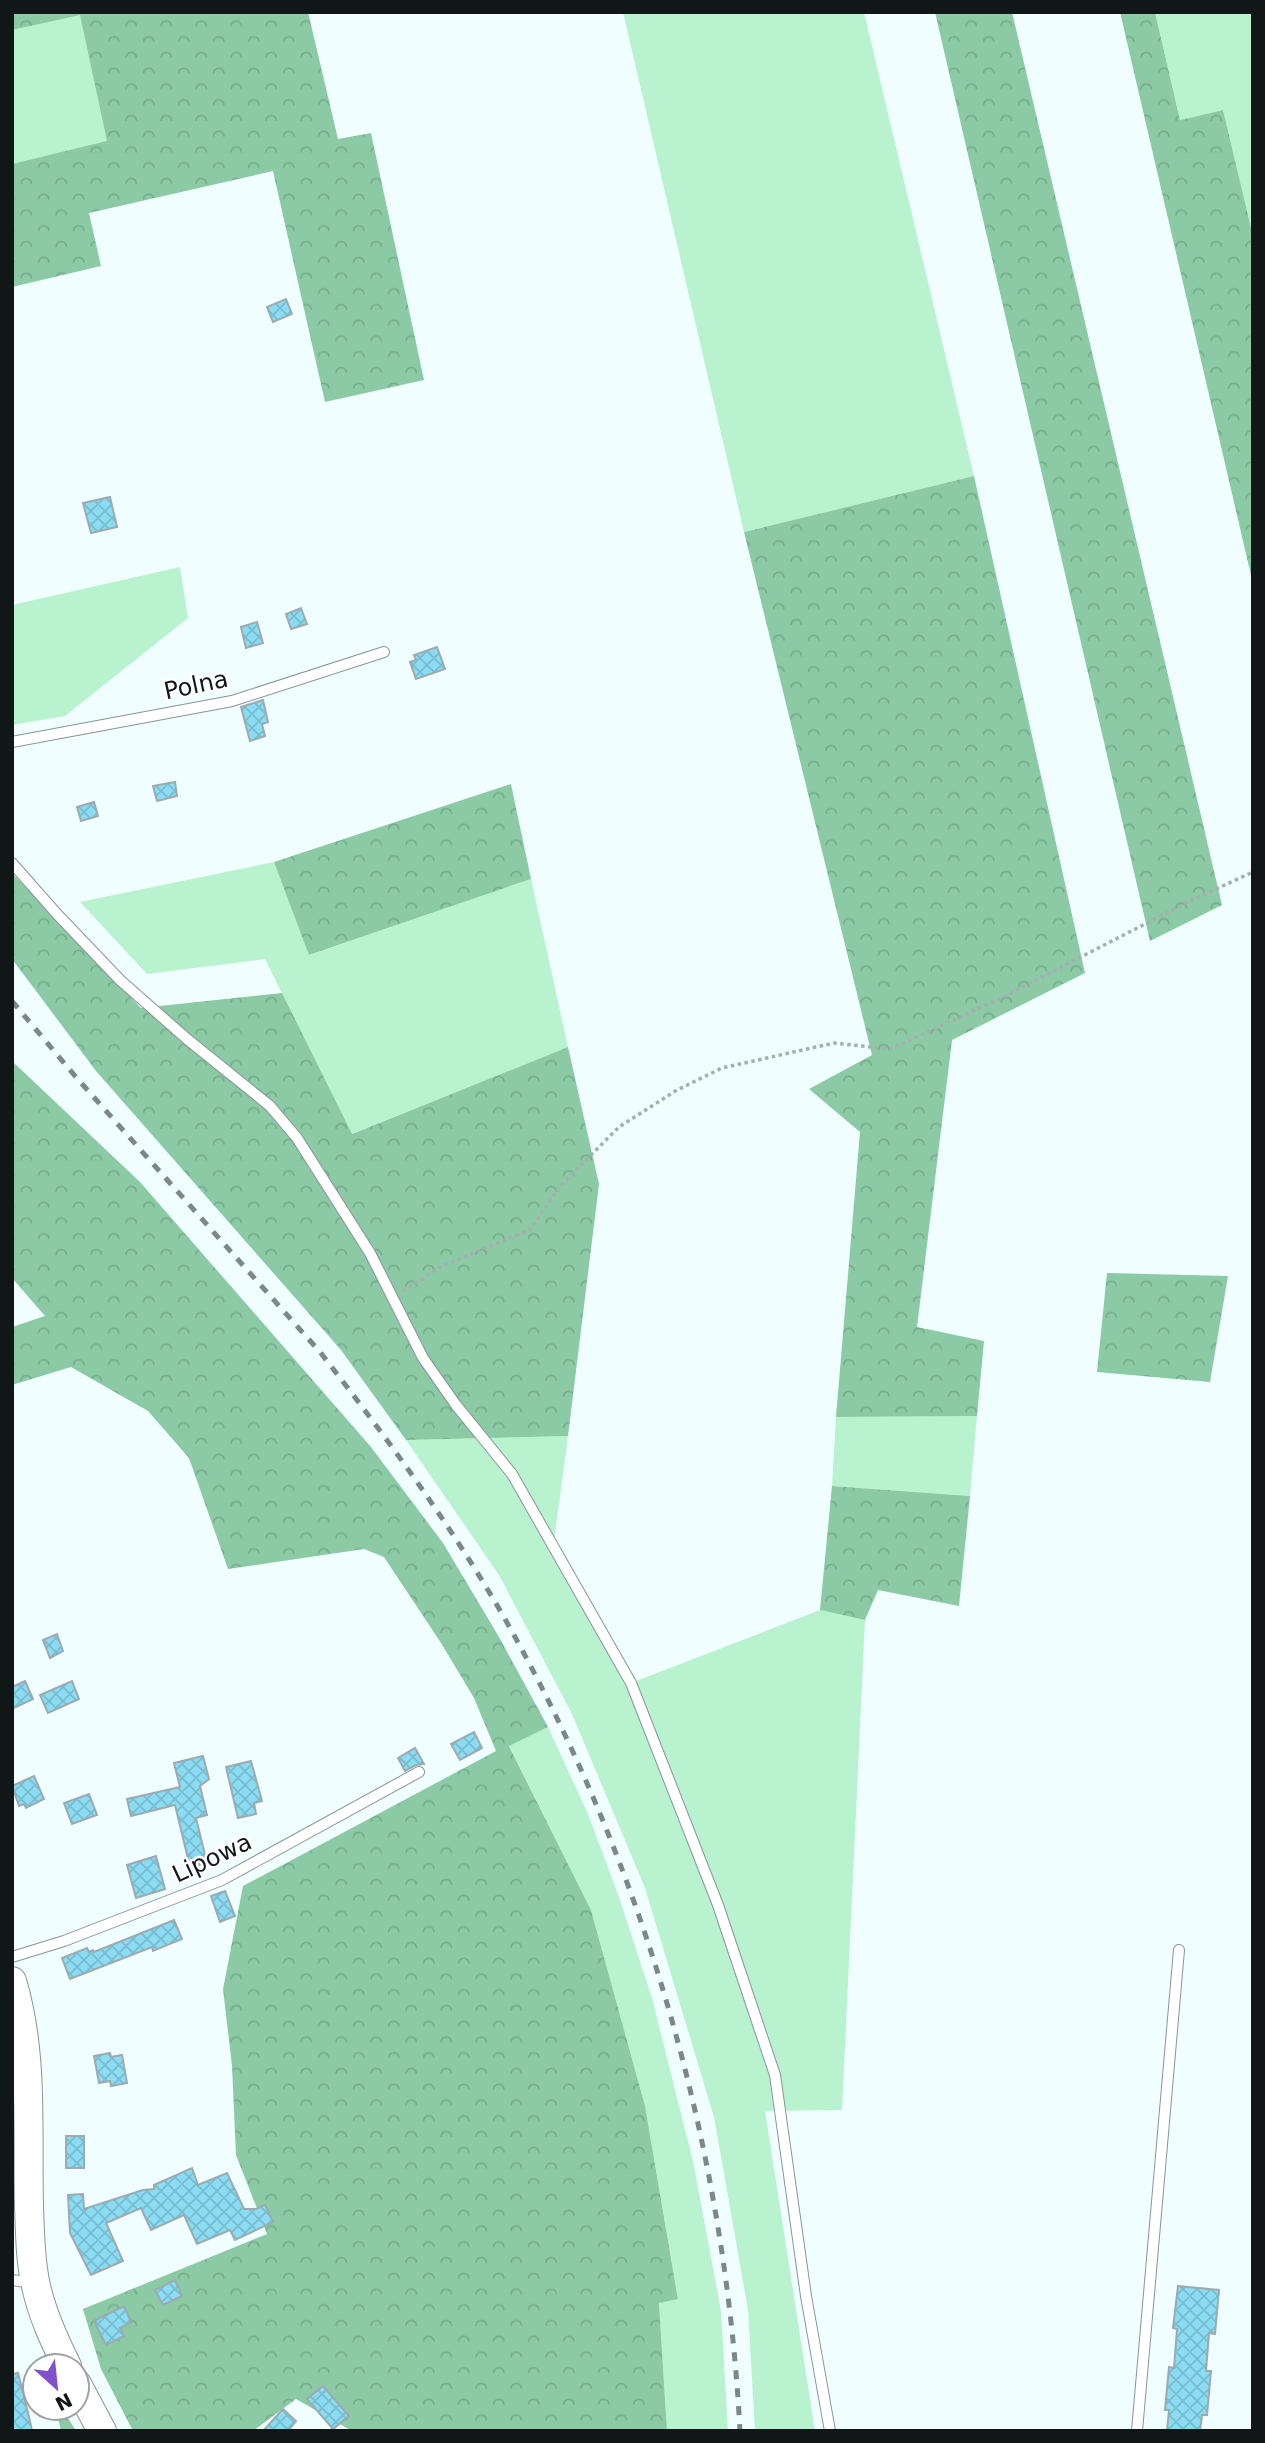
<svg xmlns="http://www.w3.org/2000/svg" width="1265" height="2443" viewBox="0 0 1265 2443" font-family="'DejaVu Sans',sans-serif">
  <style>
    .grass { fill: #b9f2cf }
    .forest { fill: url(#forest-crowns) }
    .building { fill: url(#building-cross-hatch); stroke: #9babb0; stroke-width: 2 }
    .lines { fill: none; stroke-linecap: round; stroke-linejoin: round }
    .service-casing { stroke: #869697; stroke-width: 12 }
    .tertiary-casing { stroke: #869697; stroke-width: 30 }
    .path { stroke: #a4b0b0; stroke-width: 3.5; stroke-dasharray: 3.5 3.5; stroke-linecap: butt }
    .service { stroke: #fff; stroke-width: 10 }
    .tertiary { stroke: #fff; stroke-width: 28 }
    .rail { stroke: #7d8787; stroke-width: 5; stroke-dasharray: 9 9; stroke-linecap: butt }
    .labels { text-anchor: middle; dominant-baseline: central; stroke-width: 5; stroke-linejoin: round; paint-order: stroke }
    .street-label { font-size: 24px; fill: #111717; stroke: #fff }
  </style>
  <defs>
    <pattern id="forest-crowns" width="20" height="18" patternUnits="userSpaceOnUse" patternTransform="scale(1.75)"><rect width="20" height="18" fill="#8bcaa4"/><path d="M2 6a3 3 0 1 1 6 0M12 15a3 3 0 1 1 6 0" fill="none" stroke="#77ad8c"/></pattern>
    <pattern id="building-cross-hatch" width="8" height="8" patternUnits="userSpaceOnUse" patternTransform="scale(1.75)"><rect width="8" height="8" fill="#8bdcf2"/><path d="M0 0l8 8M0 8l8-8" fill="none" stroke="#77bccf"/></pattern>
  </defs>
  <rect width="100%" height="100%" fill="#f0feff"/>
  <g class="grass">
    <polygon points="623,12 864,12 974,476 744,532"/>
    <polygon points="1155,12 1253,12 1253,236 1223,110 1180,120"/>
    <polygon points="80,14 108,142 12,164 12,30"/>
    <polygon points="180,567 188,618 65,716 12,725 12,605"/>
    <polygon points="274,862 310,955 531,879 568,1047 351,1134 265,959 147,974 80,902"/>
    <polygon points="977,1416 970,1496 832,1486 836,1417"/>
    <polygon points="568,1436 553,1549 631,1683 820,1610 865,1620 842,2110 765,2111 815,2431 755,2431 748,2310 714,2117 645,1888 572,1714 499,1575 406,1440"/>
    <polygon points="548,1727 588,1814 619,1897 652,1998 693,2161 721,2311 728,2431 667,2431 659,2302 678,2298 645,2106 591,1910 509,1745"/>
  </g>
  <g class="forest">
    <polygon points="12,12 308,12 338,139 371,133 424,380 325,402 273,171 89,213 101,266 12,287 12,164 107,141 80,15 12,30"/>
    <polygon points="935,12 1012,12 1222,905 1150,941"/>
    <polygon points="1120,12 1155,12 1180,120 1223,110 1253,236 1253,584"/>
    <polygon points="974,476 1085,973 952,1040 917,1327 984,1341 977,1416 836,1417 860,1132 809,1089 872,1055 744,532"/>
    <polygon points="511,784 531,879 309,955 274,862"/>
    <polygon points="12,873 141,1008 282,993 352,1134 568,1047 599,1184 568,1436 406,1440 341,1350 96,1071 12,959"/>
    <polygon points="12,1061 140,1182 371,1447 443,1543 499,1637 548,1727 509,1746 591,1910 645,2106 678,2299 659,2303 667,2431 352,2431 296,2399 253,2431 133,2431 101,2369 83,2309 267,2234 236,2155 232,2066 223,1989 243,1886 496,1751 474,1698 441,1643 384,1557 364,1549 228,1569 189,1458 148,1411 71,1367 12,1385 12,1327 45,1316 12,1278"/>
    <polygon points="1107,1273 1228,1276 1210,1382 1097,1372"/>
    <polygon points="832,1486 970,1496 959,1606 878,1590 865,1620 820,1610"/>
    <polygon points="56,2408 62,2408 76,2431 61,2431"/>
  </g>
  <g class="building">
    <polygon points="286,299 292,314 273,322 267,307"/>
    <polygon points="110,497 117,527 91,533 83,503"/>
    <polygon points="301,608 307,624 291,629 286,614"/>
    <polygon points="257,622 263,643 246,648 241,627"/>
    <polygon points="437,647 445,669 416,679 410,662 416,660 414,655"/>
    <polygon points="263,700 268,722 262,724 265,736 250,741 241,707"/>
    <polygon points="175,782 177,796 157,801 153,786"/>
    <polygon points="94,802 98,816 81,821 77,807"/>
    <polygon points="57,1634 63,1651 50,1658 43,1640"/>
    <polygon points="25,1681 33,1699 12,1709 12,1687"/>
    <polygon points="72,1681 79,1699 48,1713 40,1695"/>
    <polygon points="474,1732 482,1748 460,1760 451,1744"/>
    <polygon points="415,1748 424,1764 416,1765 405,1771 398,1758"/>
    <polygon points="203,1756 209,1779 200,1786 207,1815 196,1818 207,1863 190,1867 175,1805 131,1816 127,1799 180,1787 174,1763"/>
    <polygon points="251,1761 262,1801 254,1803 256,1814 238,1818 226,1767"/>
    <polygon points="34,1776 44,1799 26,1808 24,1804 19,1806 12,1786"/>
    <polygon points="89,1794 97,1815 72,1824 64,1803"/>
    <polygon points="156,1856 165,1889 136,1898 127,1865"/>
    <polygon points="225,1891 235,1916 220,1922 211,1896"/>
    <polygon points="174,1920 182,1939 153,1951 152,1947 70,1979 62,1958 87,1948 89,1952 93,1950 94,1952"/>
    <polygon points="110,2053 111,2057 122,2055 127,2083 111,2086 110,2081 99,2083 94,2056"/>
    <rect x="66" y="2136" width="18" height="32"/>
    <polygon points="192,2168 198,2185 227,2173 244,2209 256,2209 265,2205 273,2222 235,2240 230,2230 197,2244 184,2215 151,2230 141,2208 106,2223 123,2261 91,2275 70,2233 68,2195 83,2194 84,2209 143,2190 154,2189 154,2185"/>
    <polygon points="175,2280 182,2296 163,2305 155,2290"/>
    <polygon points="1178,2286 1219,2290 1215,2334 1209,2333 1206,2371 1211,2371 1207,2415 1202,2415 1200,2431 1167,2430 1169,2410 1165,2410 1169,2367 1174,2368 1177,2329 1173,2328"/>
    <polygon points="124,2306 131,2322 120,2328 124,2336 106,2345 94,2321"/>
    <polygon points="18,2373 30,2421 32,2431 12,2431 12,2374"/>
    <polygon points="323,2386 349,2416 333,2429 307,2399"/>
    <polygon points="283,2409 296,2421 288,2431 263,2431"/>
  </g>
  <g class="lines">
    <g class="service-casing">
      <g id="service">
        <polyline points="12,742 232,701 384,652"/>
        <polyline points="12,863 57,914 120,980 187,1039 270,1106 297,1138 370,1253 423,1358 456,1405 512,1474 631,1683 718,1905 775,2075 806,2296 830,2431"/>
        <polyline points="12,1957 64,1941 222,1880 419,1772"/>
        <polyline points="12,2280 34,2283"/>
        <polyline points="1137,2431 1179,1950"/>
      </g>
    </g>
    <g class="tertiary-casing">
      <g id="tertiary">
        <path d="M12,1981c22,73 15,150 17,225 1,26 1,54 7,80 6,28 18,54 31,80"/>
        <polyline points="77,2384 102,2431"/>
      </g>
    </g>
    <polyline class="path" points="403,1291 442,1266 530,1230 560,1186 619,1127 677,1090 722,1068 834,1043 890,1049 997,1000 1188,902 1253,872"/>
    <use href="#service" class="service"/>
    <use href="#tertiary" class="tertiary"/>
    <path class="rail" d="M12,1001l63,75 245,276c67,86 131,173 185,267 140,248 220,528 235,812"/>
  </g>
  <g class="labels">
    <g class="street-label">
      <text transform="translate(196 685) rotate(-12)">Polna</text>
      <text transform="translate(212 1858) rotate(-25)">Lipowa</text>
    </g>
  </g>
  <rect width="1265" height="2443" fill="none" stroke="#111717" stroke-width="28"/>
  <g transform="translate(56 2387) rotate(153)"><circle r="33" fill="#ffffff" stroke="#a0a2a2" stroke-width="2"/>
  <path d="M0-5L12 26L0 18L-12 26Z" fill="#8051ca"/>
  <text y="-10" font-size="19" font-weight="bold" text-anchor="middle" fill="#111717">N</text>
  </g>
</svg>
